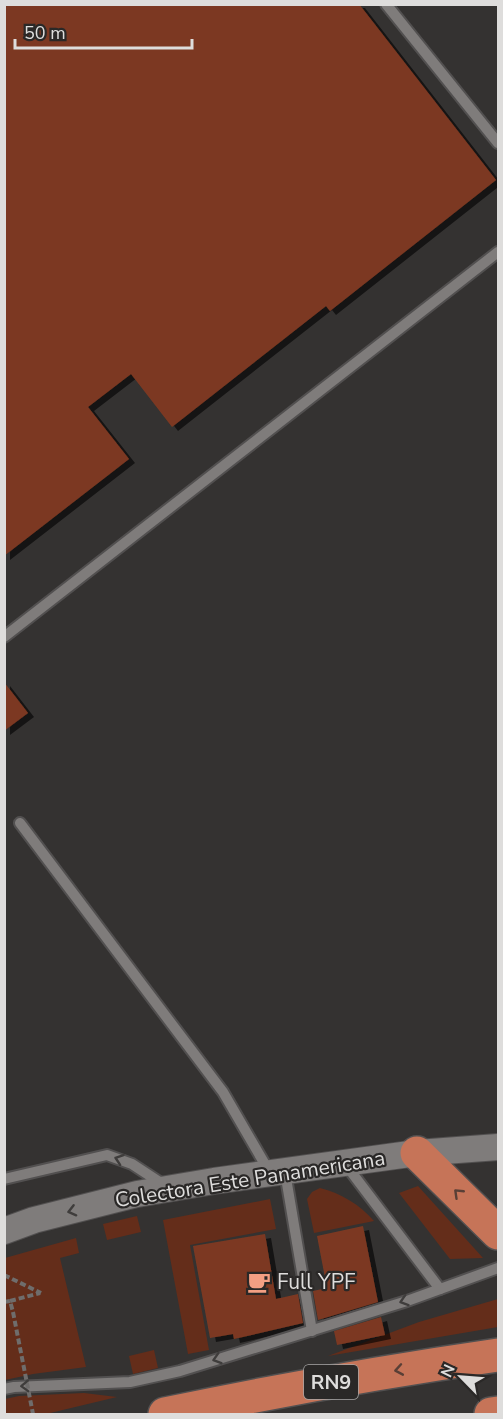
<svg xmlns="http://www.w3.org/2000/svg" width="503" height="1419" viewBox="0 0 503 1419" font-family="'Nunito Sans',sans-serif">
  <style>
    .green { fill: #642d1a }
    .building { fill: #7c3921; filter: url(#shadow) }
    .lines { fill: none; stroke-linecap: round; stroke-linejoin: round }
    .service-casing { stroke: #525050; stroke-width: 14 }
    .tertiary-casing { stroke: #525050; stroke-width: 28 }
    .motorway-casing { stroke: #525050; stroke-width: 36 }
    .path { stroke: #6f6d6c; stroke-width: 4; stroke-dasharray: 6 3; stroke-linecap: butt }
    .service { stroke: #7f7c7b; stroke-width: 10 }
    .tertiary { stroke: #7f7c7b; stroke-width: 26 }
    .motorway { stroke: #c67458; stroke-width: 33 }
    .path-bridge { stroke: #6f6d6c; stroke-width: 4; stroke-dasharray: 6 3; stroke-linecap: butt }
    .oneway { stroke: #3f3d3c }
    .oneway2 { stroke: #593f36 }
    .labels { text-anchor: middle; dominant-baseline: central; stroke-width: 4.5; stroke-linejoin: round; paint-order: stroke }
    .shield { fill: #2a2827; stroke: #a8a7a6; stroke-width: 1.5 }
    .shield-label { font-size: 20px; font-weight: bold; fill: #dedddc }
    .street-label { font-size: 21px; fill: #dedddc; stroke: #2a2827 }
    .poi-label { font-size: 21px; fill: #dedddc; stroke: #2a2827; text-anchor: start }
  </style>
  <defs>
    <filter id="shadow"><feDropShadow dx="6" dy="4" stdDeviation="0" flood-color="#0009"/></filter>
  </defs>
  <rect width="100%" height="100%" fill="#343231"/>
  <g class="green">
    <polygon points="418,1186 483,1258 450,1259 399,1193"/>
    <path d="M320,1188c21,5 40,17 54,33l-60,12 -7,-34 5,-7z"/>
    <polygon points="270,1199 276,1229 190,1245 209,1350 188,1354 163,1220"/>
    <polygon points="137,1216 141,1232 107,1240 103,1224"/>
    <polygon points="76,1238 79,1253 60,1258 86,1367 33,1374 5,1380 5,1258"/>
    <polygon points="498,1299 498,1327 328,1356 419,1322"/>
    <polygon points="154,1350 158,1368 133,1374 129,1356"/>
    <polygon points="84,1393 117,1397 46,1414 5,1414 5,1399 19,1396"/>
  </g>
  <g class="building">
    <polygon points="4,4 359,4 496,180 330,311 326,306 172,427 131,374 88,407 129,459 4,556"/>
    <polygon points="4,682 28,713 4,731"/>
    <polygon points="363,1226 378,1302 318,1320 313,1291 327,1288 317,1236"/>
    <polygon points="265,1234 276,1299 298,1294 303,1323 234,1339 233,1334 210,1338 193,1246"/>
    <polygon points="381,1317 385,1335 337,1345 334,1331"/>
  </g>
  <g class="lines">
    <g class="service-casing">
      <g id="service">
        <polyline points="386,4 498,143"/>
        <polyline points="4,637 498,252"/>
        <polyline points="20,823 223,1092 270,1173"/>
        <polyline points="346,1165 440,1289"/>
        <polyline points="285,1172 312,1331"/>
        <polyline points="4,1179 107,1155 132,1164 164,1185"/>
        <polyline points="4,1389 14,1387 130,1382 180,1371 407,1301 498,1268"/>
      </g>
    </g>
    <g class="tertiary-casing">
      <polyline id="tertiary" points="4,1231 34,1220 137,1194 214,1181 417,1153 498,1147"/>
    </g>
    <g class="motorway-casing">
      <g id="motorway">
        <polyline points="417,1153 498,1233"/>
        <path d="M165,1414c110,-23 222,-43 333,-59"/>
        <polyline points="491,1414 498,1413"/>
      </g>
    </g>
    <g class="path">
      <polyline points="4,1275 41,1293"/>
      <polyline points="10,1301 40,1293"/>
      <polyline points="4,1302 10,1301 13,1312"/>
    </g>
    <use href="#service" class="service"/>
    <use href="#tertiary" class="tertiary"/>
    <use href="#motorway" class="motorway"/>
    <polyline class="path-bridge" points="13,1312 33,1414"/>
  </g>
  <defs><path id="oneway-chevron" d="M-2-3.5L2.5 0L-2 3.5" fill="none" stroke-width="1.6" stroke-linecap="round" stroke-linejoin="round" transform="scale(1.5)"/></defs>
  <g class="oneway">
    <use href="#oneway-chevron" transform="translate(119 1159) rotate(-161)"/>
    <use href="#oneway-chevron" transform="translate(72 1211) rotate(166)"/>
    <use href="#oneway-chevron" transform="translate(404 1301) rotate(162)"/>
    <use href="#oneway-chevron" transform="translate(217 1359) rotate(163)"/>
    <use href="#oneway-chevron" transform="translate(25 1386) rotate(178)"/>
  </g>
  <g class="oneway2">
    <use href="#oneway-chevron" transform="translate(458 1193) rotate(-136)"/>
    <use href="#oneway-chevron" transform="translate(399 1370) rotate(170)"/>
  </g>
  <defs>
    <g id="cafe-bare" transform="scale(1.8)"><path d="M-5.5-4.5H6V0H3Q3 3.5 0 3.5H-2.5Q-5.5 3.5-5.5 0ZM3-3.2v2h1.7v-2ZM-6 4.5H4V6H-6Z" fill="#f39f83" stroke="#2a2827" stroke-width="2.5" paint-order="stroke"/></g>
  </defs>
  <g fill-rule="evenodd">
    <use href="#cafe-bare" x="259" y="1282"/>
  </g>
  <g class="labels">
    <rect class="shield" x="304" y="1365" width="54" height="34" rx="4.5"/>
    <g class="shield-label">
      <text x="331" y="1382">RN9</text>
    </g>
    <g class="street-label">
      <text transform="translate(250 1179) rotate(-9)">Colectora Este Panamericana</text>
    </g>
    <g class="poi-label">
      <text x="277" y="1282">Full YPF</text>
    </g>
  </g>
  <rect width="503" height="1419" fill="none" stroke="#dedddc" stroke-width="12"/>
  <g transform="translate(461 1377) rotate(295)" stroke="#2a2827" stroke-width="4.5" paint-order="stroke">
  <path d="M0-4.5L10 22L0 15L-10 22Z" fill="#dedddc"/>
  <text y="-9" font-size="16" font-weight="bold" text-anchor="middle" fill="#dedddc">N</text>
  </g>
  <path d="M15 39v9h177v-9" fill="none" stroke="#dedddc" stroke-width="3"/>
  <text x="24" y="39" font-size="18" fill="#dedddc" stroke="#2a2827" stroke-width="4.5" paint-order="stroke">50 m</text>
</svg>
